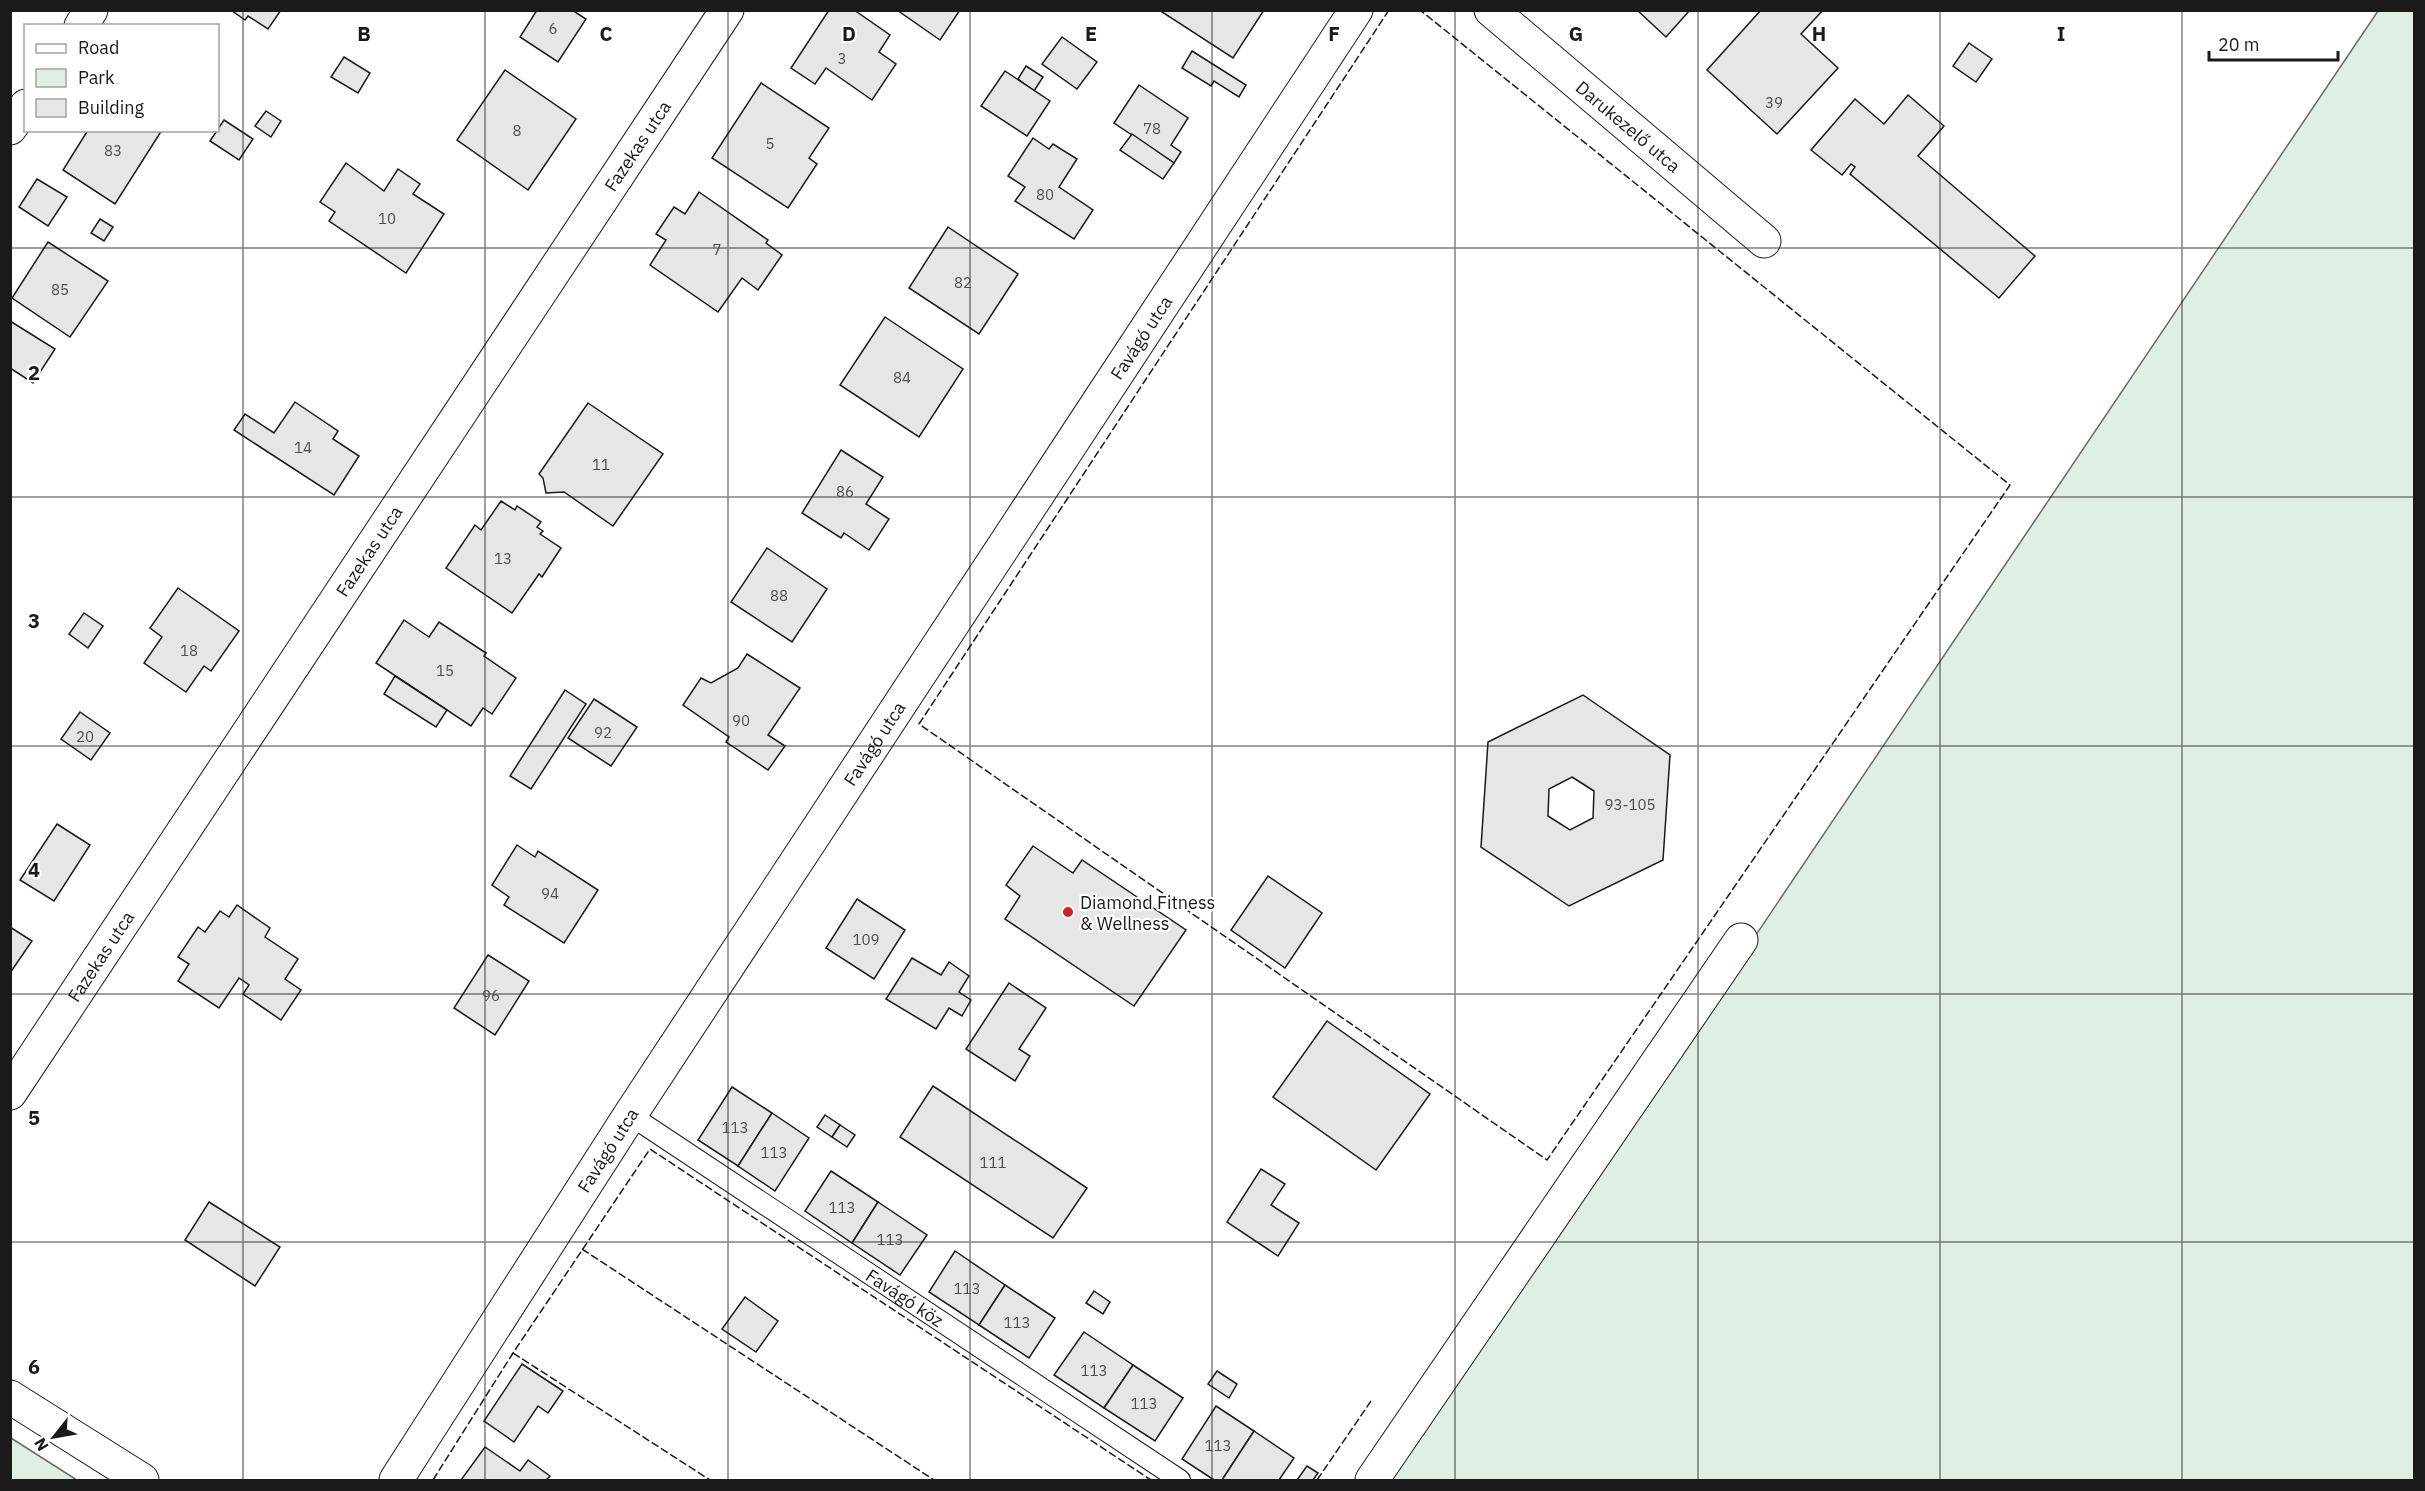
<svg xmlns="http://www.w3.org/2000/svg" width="2425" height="1491" viewBox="0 0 2425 1491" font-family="'IBM Plex Sans',sans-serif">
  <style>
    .green { fill: #e0efe3; stroke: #6a6a6a; stroke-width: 1.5 }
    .building { fill: #e6e6e6; stroke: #1a1a1a; stroke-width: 1.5; fill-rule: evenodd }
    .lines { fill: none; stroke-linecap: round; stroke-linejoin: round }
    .lane-casing { stroke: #1a1a1a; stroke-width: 22 }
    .street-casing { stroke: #1a1a1a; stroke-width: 35 }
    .lane { stroke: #fff; stroke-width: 20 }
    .street { stroke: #fff; stroke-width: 33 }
    .fence { stroke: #1a1a1a; stroke-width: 1.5; stroke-dasharray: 8 3; stroke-linecap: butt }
    .grid { fill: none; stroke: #1a1a1a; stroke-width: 1.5; stroke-opacity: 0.55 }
    .poi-dot { fill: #c62828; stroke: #fff; stroke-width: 2 }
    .labels { text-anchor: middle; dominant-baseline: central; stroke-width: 4.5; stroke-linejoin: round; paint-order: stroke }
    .number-label { font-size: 15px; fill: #4d4d4d }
    .street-label { font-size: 18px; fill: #1a1a1a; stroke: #fff }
    .poi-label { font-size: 18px; fill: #1a1a1a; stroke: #fff; text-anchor: start }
    .grid-label { font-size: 20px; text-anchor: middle; font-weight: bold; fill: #1a1a1a; stroke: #fff; stroke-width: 4.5; stroke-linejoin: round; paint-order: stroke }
  </style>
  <rect width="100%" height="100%" fill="#fff"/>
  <g class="green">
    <polygon points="2378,11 2414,11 2414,1480 1389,1480"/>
    <polygon points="11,1438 77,1480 11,1480"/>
  </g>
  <g class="building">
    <polygon points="231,10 281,10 268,29 248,16 245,20"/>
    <polygon points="537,10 572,10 586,19 558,62 520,37"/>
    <polygon points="829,10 854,10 890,35 879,52 896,64 872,100 826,68 815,84 791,68"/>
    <polygon points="897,10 960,10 940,40"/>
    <polygon points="1159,10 1264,10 1233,58"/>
    <polygon points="1637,10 1690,10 1666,37"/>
    <polygon points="1761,10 1823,10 1801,34 1838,68 1777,134 1707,70"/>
    <polygon points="1062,37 1097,62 1077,89 1042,64"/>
    <polygon points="1969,43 1992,59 1976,82 1953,66"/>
    <polygon points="1192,51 1246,85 1239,97 1214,81 1211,86 1182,68"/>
    <polygon points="344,57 370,73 358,93 331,77"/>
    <polygon points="1026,66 1043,77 1034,91 1018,79"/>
    <polygon points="505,70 576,119 528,190 457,140"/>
    <polygon points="1005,71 1050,101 1027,136 981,106"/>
    <polygon points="761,83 829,128 809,158 817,164 788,208 712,158"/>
    <polygon points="1139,85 1188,118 1171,145 1181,152 1174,163 1114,123"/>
    <polygon points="1908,95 1944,126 1918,156 2035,256 1999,298 1850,174 1855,167 1851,164 1842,175 1811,150 1855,99 1884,124"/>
    <polygon points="266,111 281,121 271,137 255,126"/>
    <polygon points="224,120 253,139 239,160 210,141"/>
    <polygon points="88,130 162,130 115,204 63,170"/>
    <polygon points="1132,134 1174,163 1163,179 1120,150"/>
    <polygon points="1033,138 1049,149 1053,144 1077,159 1059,187 1093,210 1074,239 1015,201 1025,187 1008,176"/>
    <polygon points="346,163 384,191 398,169 420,184 413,194 444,214 406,273 329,221 335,212 320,202"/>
    <polygon points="37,179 67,197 48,226 19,207"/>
    <polygon points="699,192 768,240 766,243 782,255 758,290 742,278 718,312 650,265 666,240 656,234 674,207 685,214"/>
    <polygon points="100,219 113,227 104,241 91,233"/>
    <polygon points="948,227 1018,274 979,334 909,288"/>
    <polygon points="48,242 108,281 70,337 12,298"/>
    <polygon points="885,317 963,369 919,437 840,385"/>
    <polygon points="10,321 55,349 33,383 10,368"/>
    <polygon points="295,402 338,431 333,439 359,456 334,495 234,430 245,414 274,433"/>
    <polygon points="588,403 663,454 613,526 564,492 546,493 543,478 539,474"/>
    <polygon points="841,450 883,477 866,504 889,519 869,550 844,533 841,538 802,513"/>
    <polygon points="501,501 515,510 517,506 541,522 537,527 543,531 540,534 561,548 542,577 539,574 512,613 446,568 475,525 481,530"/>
    <polygon points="767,548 827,589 792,642 731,602"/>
    <polygon points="178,588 239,631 211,671 204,666 186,692 144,663 162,637 150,628"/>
    <polygon points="84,613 103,626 88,648 69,634"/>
    <polygon points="404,620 429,637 439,622 486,653 484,656 516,678 492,714 483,708 471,726 376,663"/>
    <polygon points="747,654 800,688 768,735 785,746 768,770 726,742 729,737 683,705 701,678 711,683 738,668"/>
    <polygon points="395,676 447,710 436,727 384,694"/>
    <polygon points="565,690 586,704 531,789 510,776"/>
    <path d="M1583,695l87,60 -7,105 -94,46 -88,-59 7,-105zM1572,777l22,14 -1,27 -23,12 -22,-14 1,-27z"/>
    <polygon points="594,699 637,727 611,766 568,738"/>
    <polygon points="80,712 110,733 91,760 61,739"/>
    <polygon points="57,824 90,845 54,901 20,880"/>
    <polygon points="517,845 535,857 538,851 598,890 564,943 504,905 509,897 492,885"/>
    <polygon points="1033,846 1073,873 1082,860 1186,930 1134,1006 1005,919 1020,896 1006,885"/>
    <polygon points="1268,876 1322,913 1285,968 1231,930"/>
    <polygon points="857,899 905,930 874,979 826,948"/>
    <polygon points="237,905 270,928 265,937 298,959 285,979 301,990 281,1020 243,994 249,985 239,978 219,1008 178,981 189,964 178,957 198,927 205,932 220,911 229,917"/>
    <polygon points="10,927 32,941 10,973"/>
    <polygon points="488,955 529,981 495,1035 454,1008"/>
    <polygon points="912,958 941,975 949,962 969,976 959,992 971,1000 962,1016 949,1008 936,1029 886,999"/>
    <polygon points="1009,983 1046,1008 1019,1049 1030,1056 1015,1081 966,1049"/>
    <polygon points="1327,1021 1430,1094 1376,1170 1273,1097"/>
    <polygon points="933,1086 1087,1188 1053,1238 900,1137"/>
    <polygon points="732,1087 772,1113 738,1166 698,1140"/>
    <polygon points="772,1113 809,1138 775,1191 738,1166"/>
    <polygon points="825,1115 840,1125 832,1137 817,1127"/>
    <polygon points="840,1125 855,1135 847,1147 832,1137"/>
    <polygon points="1261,1169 1285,1184 1271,1205 1299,1223 1278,1256 1227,1222"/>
    <polygon points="831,1171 878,1202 852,1243 805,1211"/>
    <polygon points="209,1202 280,1247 255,1286 185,1240"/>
    <polygon points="878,1202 927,1235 900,1275 852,1243"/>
    <polygon points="955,1251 1005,1285 979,1325 929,1292"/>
    <polygon points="1005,1285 1055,1318 1029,1358 979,1325"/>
    <polygon points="1094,1291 1110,1302 1103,1314 1086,1303"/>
    <polygon points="745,1297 778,1321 756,1352 722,1329"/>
    <polygon points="1084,1332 1133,1365 1104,1408 1054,1375"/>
    <polygon points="522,1364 563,1391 548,1413 538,1406 514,1442 484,1421"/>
    <polygon points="1133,1365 1183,1398 1155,1441 1104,1408"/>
    <polygon points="1217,1371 1237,1384 1229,1398 1208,1384"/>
    <polygon points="1216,1406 1254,1431 1222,1480 1214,1480 1182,1459"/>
    <polygon points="1254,1431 1294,1458 1279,1480 1222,1480"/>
    <polygon points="485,1447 520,1471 528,1460 550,1476 546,1480 461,1480"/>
    <polygon points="1307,1466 1318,1473 1313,1480 1297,1480"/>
  </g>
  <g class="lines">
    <g class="lane-casing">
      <g id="lane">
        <path id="s1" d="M630,1115l550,365"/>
      </g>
    </g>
    <g class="street-casing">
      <g id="street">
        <path id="s2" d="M1491,10l273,231"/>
        <polyline points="81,26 91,10"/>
        <polyline points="10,128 26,106"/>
        <path id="s3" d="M10,1093l717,-1083"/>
        <polyline points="10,1397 142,1480"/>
        <path id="s4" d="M396,1480l234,-365 726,-1105"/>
        <polyline points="1372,1480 1741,940"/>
      </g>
    </g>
    <use href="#lane" class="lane"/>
    <use href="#street" class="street"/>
    <g class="fence">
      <polyline points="1389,10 919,724 1547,1160 2010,485 1420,10"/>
      <polyline points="582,1249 934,1480"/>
      <polyline points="513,1353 710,1480"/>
      <polyline points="433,1480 513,1353 650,1149 1151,1480"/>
      <polyline points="1317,1480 1371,1401"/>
    </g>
  </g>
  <path class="grid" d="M243,10v1470M485,10v1470M728,10v1470M970,10v1470M1212,10v1470M1455,10v1470M1698,10v1470M1940,10v1470M2182,10v1470M10,248h2404M10,497h2404M10,746h2404M10,994h2404M10,1242h2404"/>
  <circle class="poi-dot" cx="1068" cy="912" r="6"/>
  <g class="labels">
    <g class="number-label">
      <text x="553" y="28">6</text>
      <text x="842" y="58">3</text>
      <text x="1774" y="102">39</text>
      <text x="1152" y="128">78</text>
      <text x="517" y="130">8</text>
      <text x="770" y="143">5</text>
      <text x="113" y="150">83</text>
      <text x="1045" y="194">80</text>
      <text x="387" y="218">10</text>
      <text x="717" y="249">7</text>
      <text x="963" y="282">82</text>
      <text x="60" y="289">85</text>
      <text x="902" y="377">84</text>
      <text x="303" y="447">14</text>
      <text x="601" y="464">11</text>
      <text x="845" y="491">86</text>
      <text x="503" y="558">13</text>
      <text x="779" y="595">88</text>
      <text x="189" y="650">18</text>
      <text x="445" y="670">15</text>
      <text x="741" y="720">90</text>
      <text x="603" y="732">92</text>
      <text x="85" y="736">20</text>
      <text x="1630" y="804">93-105</text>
      <text x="550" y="893">94</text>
      <text x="866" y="939">109</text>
      <text x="491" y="995">96</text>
      <text x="735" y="1127">113</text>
      <text x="774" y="1152">113</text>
      <text x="993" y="1162">111</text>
      <text x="842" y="1207">113</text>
      <text x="890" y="1239">113</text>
      <text x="967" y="1288">113</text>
      <text x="1017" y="1322">113</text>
      <text x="1094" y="1370">113</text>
      <text x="1144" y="1403">113</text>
      <text x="1218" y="1445">113</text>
    </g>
    <g class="street-label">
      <text stroke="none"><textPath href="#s2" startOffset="180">Darukezelő utca</textPath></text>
      <text stroke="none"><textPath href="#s3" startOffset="1136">Fazekas utca</textPath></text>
      <text stroke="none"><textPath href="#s4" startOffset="1364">Favágó utca</textPath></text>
      <text stroke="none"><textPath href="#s3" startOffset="650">Fazekas utca</textPath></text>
      <text stroke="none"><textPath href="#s4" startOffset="878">Favágó utca</textPath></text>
      <text stroke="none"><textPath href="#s3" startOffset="164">Fazekas utca</textPath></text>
      <text stroke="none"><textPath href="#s4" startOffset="392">Favágó utca</textPath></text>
      <text stroke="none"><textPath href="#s1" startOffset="330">Favágó köz</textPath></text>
    </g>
    <g class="poi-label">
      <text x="1080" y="902">Diamond Fitness<tspan x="1080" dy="21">&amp; Wellness</tspan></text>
    </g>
  </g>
  <g class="grid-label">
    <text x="364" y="41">B</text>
    <text x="606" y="41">C</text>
    <text x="849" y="41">D</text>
    <text x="1091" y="41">E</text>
    <text x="1334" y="41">F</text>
    <text x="1576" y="41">G</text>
    <text x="1819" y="41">H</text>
    <text x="2061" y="41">I</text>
    <text x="34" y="380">2</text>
    <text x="34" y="628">3</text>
    <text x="34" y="877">4</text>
    <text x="34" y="1125">5</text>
    <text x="34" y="1374">6</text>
  </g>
  <rect width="2425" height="1491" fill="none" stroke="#1a1a1a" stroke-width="24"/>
  <rect x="24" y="24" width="195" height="108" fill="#ffffff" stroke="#a3a3a3" stroke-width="1.5"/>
  <rect x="36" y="44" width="30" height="9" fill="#ffffff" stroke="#a3a3a3" stroke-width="1.5"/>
  <text x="78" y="54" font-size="18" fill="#1a1a1a">Road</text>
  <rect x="36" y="69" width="30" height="18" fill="#e0efe3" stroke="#a3a3a3" stroke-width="1.5"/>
  <text x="78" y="84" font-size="18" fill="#1a1a1a">Park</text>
  <rect x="36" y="99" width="30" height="18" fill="#e6e6e6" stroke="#a3a3a3" stroke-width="1.5"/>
  <text x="78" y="114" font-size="18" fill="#1a1a1a">Building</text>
  <g transform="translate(54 1437) rotate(239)" stroke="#ffffff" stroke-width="4.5" paint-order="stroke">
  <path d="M0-4.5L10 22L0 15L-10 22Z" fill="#1a1a1a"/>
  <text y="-9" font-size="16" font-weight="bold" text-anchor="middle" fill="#1a1a1a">N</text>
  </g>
  <path d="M2209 51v9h129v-9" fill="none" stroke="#1a1a1a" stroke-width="3"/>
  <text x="2218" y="51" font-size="18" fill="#1a1a1a" stroke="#ffffff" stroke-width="4.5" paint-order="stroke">20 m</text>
</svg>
